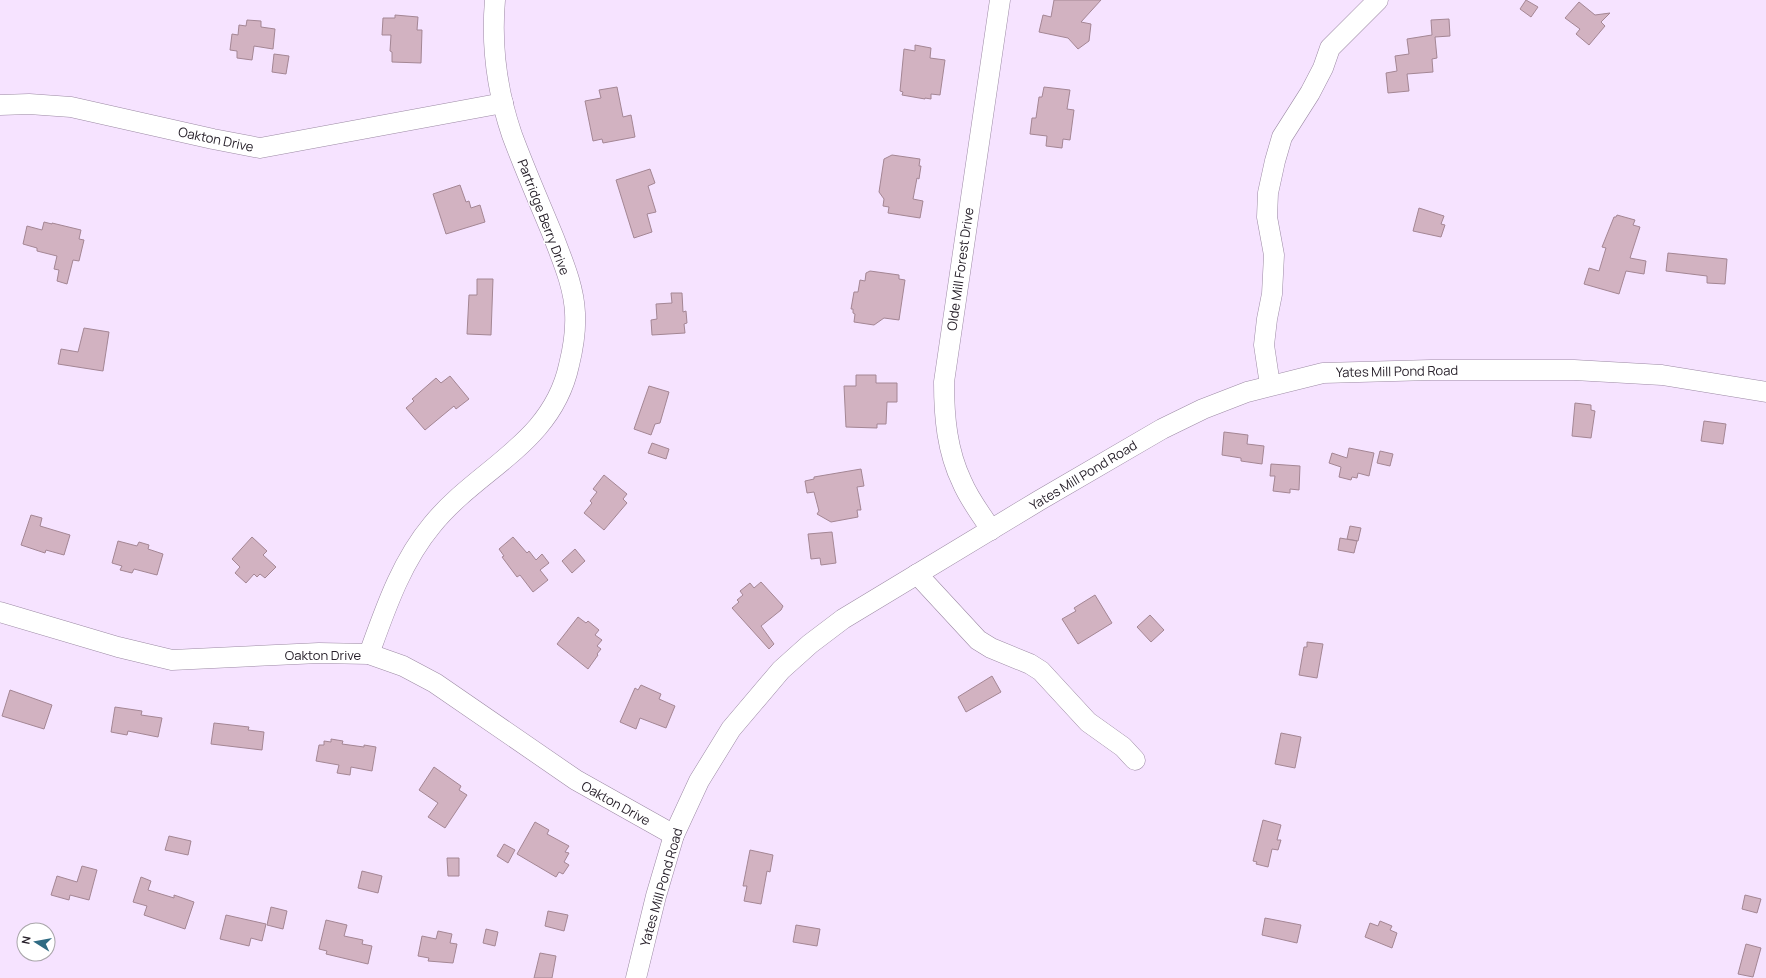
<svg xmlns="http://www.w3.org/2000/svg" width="1766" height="978" viewBox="0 0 1766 978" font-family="Manrope,sans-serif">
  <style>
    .building { fill: #d2b2c1; stroke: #a48694 }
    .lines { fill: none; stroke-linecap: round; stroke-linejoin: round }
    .minor-casing { stroke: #9c8aa4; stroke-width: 21 }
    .minor { stroke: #fff; stroke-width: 20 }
    .labels { text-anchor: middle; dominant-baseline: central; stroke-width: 3; stroke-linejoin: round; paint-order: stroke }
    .street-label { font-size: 13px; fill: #27202a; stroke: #fff }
  </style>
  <rect width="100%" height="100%" fill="#f6e3ff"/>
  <g class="building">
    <polygon points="1054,0 1101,0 1081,22 1091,24 1089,41 1078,49 1068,38 1039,32 1043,15 1051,17"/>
    <polygon points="1526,0 1538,7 1531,17 1520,9"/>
    <polygon points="1579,2 1595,15 1610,13 1601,22 1605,26 1589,45 1576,34 1580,29 1565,18"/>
    <polygon points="395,15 418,17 417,30 422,30 421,63 392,62 392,52 390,51 391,35 382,35 383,18 395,18"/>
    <polygon points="1449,19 1450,36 1435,37 1437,58 1432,59 1433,72 1407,74 1409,91 1388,93 1386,73 1397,71 1395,56 1409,54 1407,39 1432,35 1431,20"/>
    <polygon points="247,20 261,21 261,27 275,29 273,49 254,46 252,60 237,58 237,51 230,50 232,34 238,35 239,25 246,26"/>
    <polygon points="915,45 931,48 930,58 945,60 940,95 931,94 931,99 925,98 925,99 902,95 903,92 900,91 904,49 915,51"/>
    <polygon points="274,54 289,56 286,74 272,72"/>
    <polygon points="617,87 623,117 631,115 635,137 603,143 602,139 593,141 585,101 601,98 599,90"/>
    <polygon points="1044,87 1070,90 1067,109 1074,110 1070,140 1063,139 1062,148 1046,146 1047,136 1030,134 1032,118 1036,118 1039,97 1042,97"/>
    <polygon points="892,155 920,159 919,166 921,166 919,179 917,178 913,199 923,201 920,218 888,213 889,207 883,206 884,199 879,192 884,159"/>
    <polygon points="650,169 655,183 648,186 656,212 647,214 652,232 634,238 616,180"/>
    <polygon points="460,185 466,202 469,201 471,208 480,205 485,222 446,234 433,194"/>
    <polygon points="1419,208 1444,216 1441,224 1445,225 1441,237 1413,231"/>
    <polygon points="1617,215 1635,220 1633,225 1640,227 1630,258 1646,261 1644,274 1626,271 1619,294 1584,284 1589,268 1599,271 1606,248 1602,247 1614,217 1616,217"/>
    <polygon points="44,222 52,224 52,223 81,230 79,239 84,240 79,261 73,260 67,284 57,281 59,270 54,269 57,256 37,251 37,248 23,244 27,226 42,230"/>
    <polygon points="1668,253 1727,259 1725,284 1707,283 1707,276 1666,271"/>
    <polygon points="870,271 899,275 899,279 905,280 899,320 884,318 874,325 854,322 855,314 853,313 853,309 851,309 854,292 858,292 860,280 865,281 866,273"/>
    <polygon points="477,279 493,279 491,335 467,334 469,295 477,295"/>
    <polygon points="671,293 682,293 683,312 686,311 687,323 684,324 685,333 652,335 651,320 657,319 656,304 672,303"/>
    <polygon points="84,328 109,332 103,371 58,364 61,349 78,352"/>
    <polygon points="856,375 876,375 876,383 897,383 897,402 887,402 886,424 877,424 877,428 846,427 844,386 856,386"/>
    <polygon points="450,376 469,399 456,409 454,406 425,430 406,408 414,401 412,399 436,378 441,383"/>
    <polygon points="649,386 669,392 660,423 655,424 651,435 634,429"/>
    <polygon points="1575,403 1591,405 1591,410 1595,411 1591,438 1572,436"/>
    <polygon points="1704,421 1726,424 1723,444 1701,441"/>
    <polygon points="1224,432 1248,435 1247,444 1264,446 1262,464 1241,461 1241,458 1222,455"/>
    <polygon points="652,443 669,449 666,459 648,453"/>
    <polygon points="1349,448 1374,453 1369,476 1358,473 1357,478 1352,477 1351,480 1339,477 1341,467 1329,463 1332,453 1347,458"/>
    <polygon points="1380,451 1393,454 1390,466 1377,463"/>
    <polygon points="1271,464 1300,466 1299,490 1290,489 1290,493 1273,491 1275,476 1270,476"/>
    <polygon points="861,469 864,486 857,487 861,510 857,510 858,517 831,522 817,514 819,511 814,492 807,493 805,481 814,479 814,477"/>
    <polygon points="604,475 627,494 623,499 627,503 604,530 584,513 592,503 590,501 597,492 593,489"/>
    <polygon points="31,515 42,518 40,526 70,535 64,555 46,550 45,553 21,545"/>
    <polygon points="1350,526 1361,528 1358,541 1347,539"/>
    <polygon points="832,532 836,563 821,565 820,558 811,559 808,534"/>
    <polygon points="252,537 267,551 263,555 276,567 265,578 260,574 257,577 254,574 246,583 235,573 240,567 232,559"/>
    <polygon points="513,537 527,553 529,551 536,560 542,554 549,563 540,570 548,580 533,592 520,575 517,577 502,557 504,556 499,549"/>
    <polygon points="1340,538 1357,541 1354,553 1338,550"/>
    <polygon points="118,541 137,546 139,542 149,545 148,549 163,554 157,575 134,569 132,573 120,570 122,566 112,563"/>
    <polygon points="575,549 585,561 572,573 562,561"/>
    <polygon points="761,582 783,606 781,610 761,626 774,644 769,649 732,608 739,602 737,600 743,595 740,591 750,583 754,588"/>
    <polygon points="1095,595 1112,623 1078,644 1062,619 1076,611 1074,608"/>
    <polygon points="1150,615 1164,630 1151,642 1137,627"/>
    <polygon points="578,617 586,623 588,621 599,630 595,635 602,640 597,646 601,649 597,654 598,655 588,669 557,644"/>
    <polygon points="1307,642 1323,644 1317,678 1299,675 1304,647 1307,647"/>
    <polygon points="992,676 1001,692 966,712 958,697"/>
    <polygon points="641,685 661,694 659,699 675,706 666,728 640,718 636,729 620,722 635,688 638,690"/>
    <polygon points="10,690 52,705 44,729 2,716"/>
    <polygon points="115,707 142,711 141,715 162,718 158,737 128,731 127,735 111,732"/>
    <polygon points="214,723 249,727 248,730 264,732 262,750 211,744"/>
    <polygon points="1281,733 1301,737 1295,768 1275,764"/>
    <polygon points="331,739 343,741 342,744 364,747 364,745 376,747 372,771 351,767 350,775 337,773 339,765 316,761 319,745 324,745 324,741 331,742"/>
    <polygon points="434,767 461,786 459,790 467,795 445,828 428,817 438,803 419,790"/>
    <polygon points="1263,820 1281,825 1277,840 1281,840 1278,850 1272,849 1268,867 1256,864 1257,862 1253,861"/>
    <polygon points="535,822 549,830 547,834 569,846 565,852 569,853 564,862 569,865 563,874 559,872 556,877 517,854"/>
    <polygon points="169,836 191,841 188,855 165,850"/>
    <polygon points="504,844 515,850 508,863 497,856"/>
    <polygon points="750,850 773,855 770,872 767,871 761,904 744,901 747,886 743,886"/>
    <polygon points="447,858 459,858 459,876 448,876"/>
    <polygon points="82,866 97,870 89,900 70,895 69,900 51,895 57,876 77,882"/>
    <polygon points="362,871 382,876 378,893 358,888"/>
    <polygon points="141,877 151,881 148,890 174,898 174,895 194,902 185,929 144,915 147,906 133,902"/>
    <polygon points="1745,895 1761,899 1757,913 1742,909"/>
    <polygon points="271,907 287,911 283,929 267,925"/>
    <polygon points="548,911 568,915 564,931 545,926"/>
    <polygon points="226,915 266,924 262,941 251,938 249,946 220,939"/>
    <polygon points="1265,918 1301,925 1297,943 1262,935"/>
    <polygon points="326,920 347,925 344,936 363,940 362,944 372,946 368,964 326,954 327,951 319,949"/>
    <polygon points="1380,921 1392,926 1390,930 1397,933 1392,948 1365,937 1370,923 1378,926"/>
    <polygon points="796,925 820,929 817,946 793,942"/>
    <polygon points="486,929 498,932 495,946 483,943"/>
    <polygon points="438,931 452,934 450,943 457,944 453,963 428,961 429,958 418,956 422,936 436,939"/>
    <polygon points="1746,944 1761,948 1753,977 1738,974"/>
    <polygon points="540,953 556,956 552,978 534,978"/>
  </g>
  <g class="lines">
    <g class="minor-casing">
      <g id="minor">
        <polyline points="0,105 29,104 71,107 213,139 260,148 503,103"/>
        <polyline points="1270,385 1264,345 1267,319 1272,294 1274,255 1267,217 1268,193 1275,161 1282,137 1310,93 1323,68 1330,48 1378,0"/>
        <path d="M991,530c-10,-16 -22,-31 -29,-48 -15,-31 -18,-65 -18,-100l56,-382"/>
        <polyline points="917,574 978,640 991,648 1030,664 1041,671 1088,722 1123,747 1135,760"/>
        <polyline points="0,612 118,647 172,660 319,653 369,654 403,666 435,683 576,780 674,835"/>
        <path d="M369,654c16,-44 32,-92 63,-129 46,-57 120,-81 137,-160 4,-16 7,-35 6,-52 -1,-26 -12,-51 -21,-75 -14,-34 -29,-68 -42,-103 -15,-44 -21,-89 -17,-135"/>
        <polyline points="636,978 656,896 674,835 699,781 731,729 781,670 810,644 843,619 1040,500 1162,429 1203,409 1247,392 1323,373 1431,370 1574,370 1662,375 1766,392"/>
      </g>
    </g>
    <use href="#minor" class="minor"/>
  </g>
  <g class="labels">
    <g class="street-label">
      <text transform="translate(216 139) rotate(12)">Oakton Drive</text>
      <text transform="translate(544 217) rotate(69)">Partridge Berry Drive</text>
      <text transform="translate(960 269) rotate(-82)">Olde Mill Forest Drive</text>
      <text transform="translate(1397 371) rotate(-1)">Yates Mill Pond Road</text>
      <text transform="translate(1083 475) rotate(-31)">Yates Mill Pond Road</text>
      <text x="323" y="655">Oakton Drive</text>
      <text transform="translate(616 803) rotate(29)">Oakton Drive</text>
      <text transform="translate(661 887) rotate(-74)">Yates Mill Pond Road</text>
    </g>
  </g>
  <g transform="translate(36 942) rotate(281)"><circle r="19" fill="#ffffff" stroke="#a9a6aa"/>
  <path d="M0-3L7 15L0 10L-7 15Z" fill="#2f6b83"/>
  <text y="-6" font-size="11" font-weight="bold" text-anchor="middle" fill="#27202a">N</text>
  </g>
</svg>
